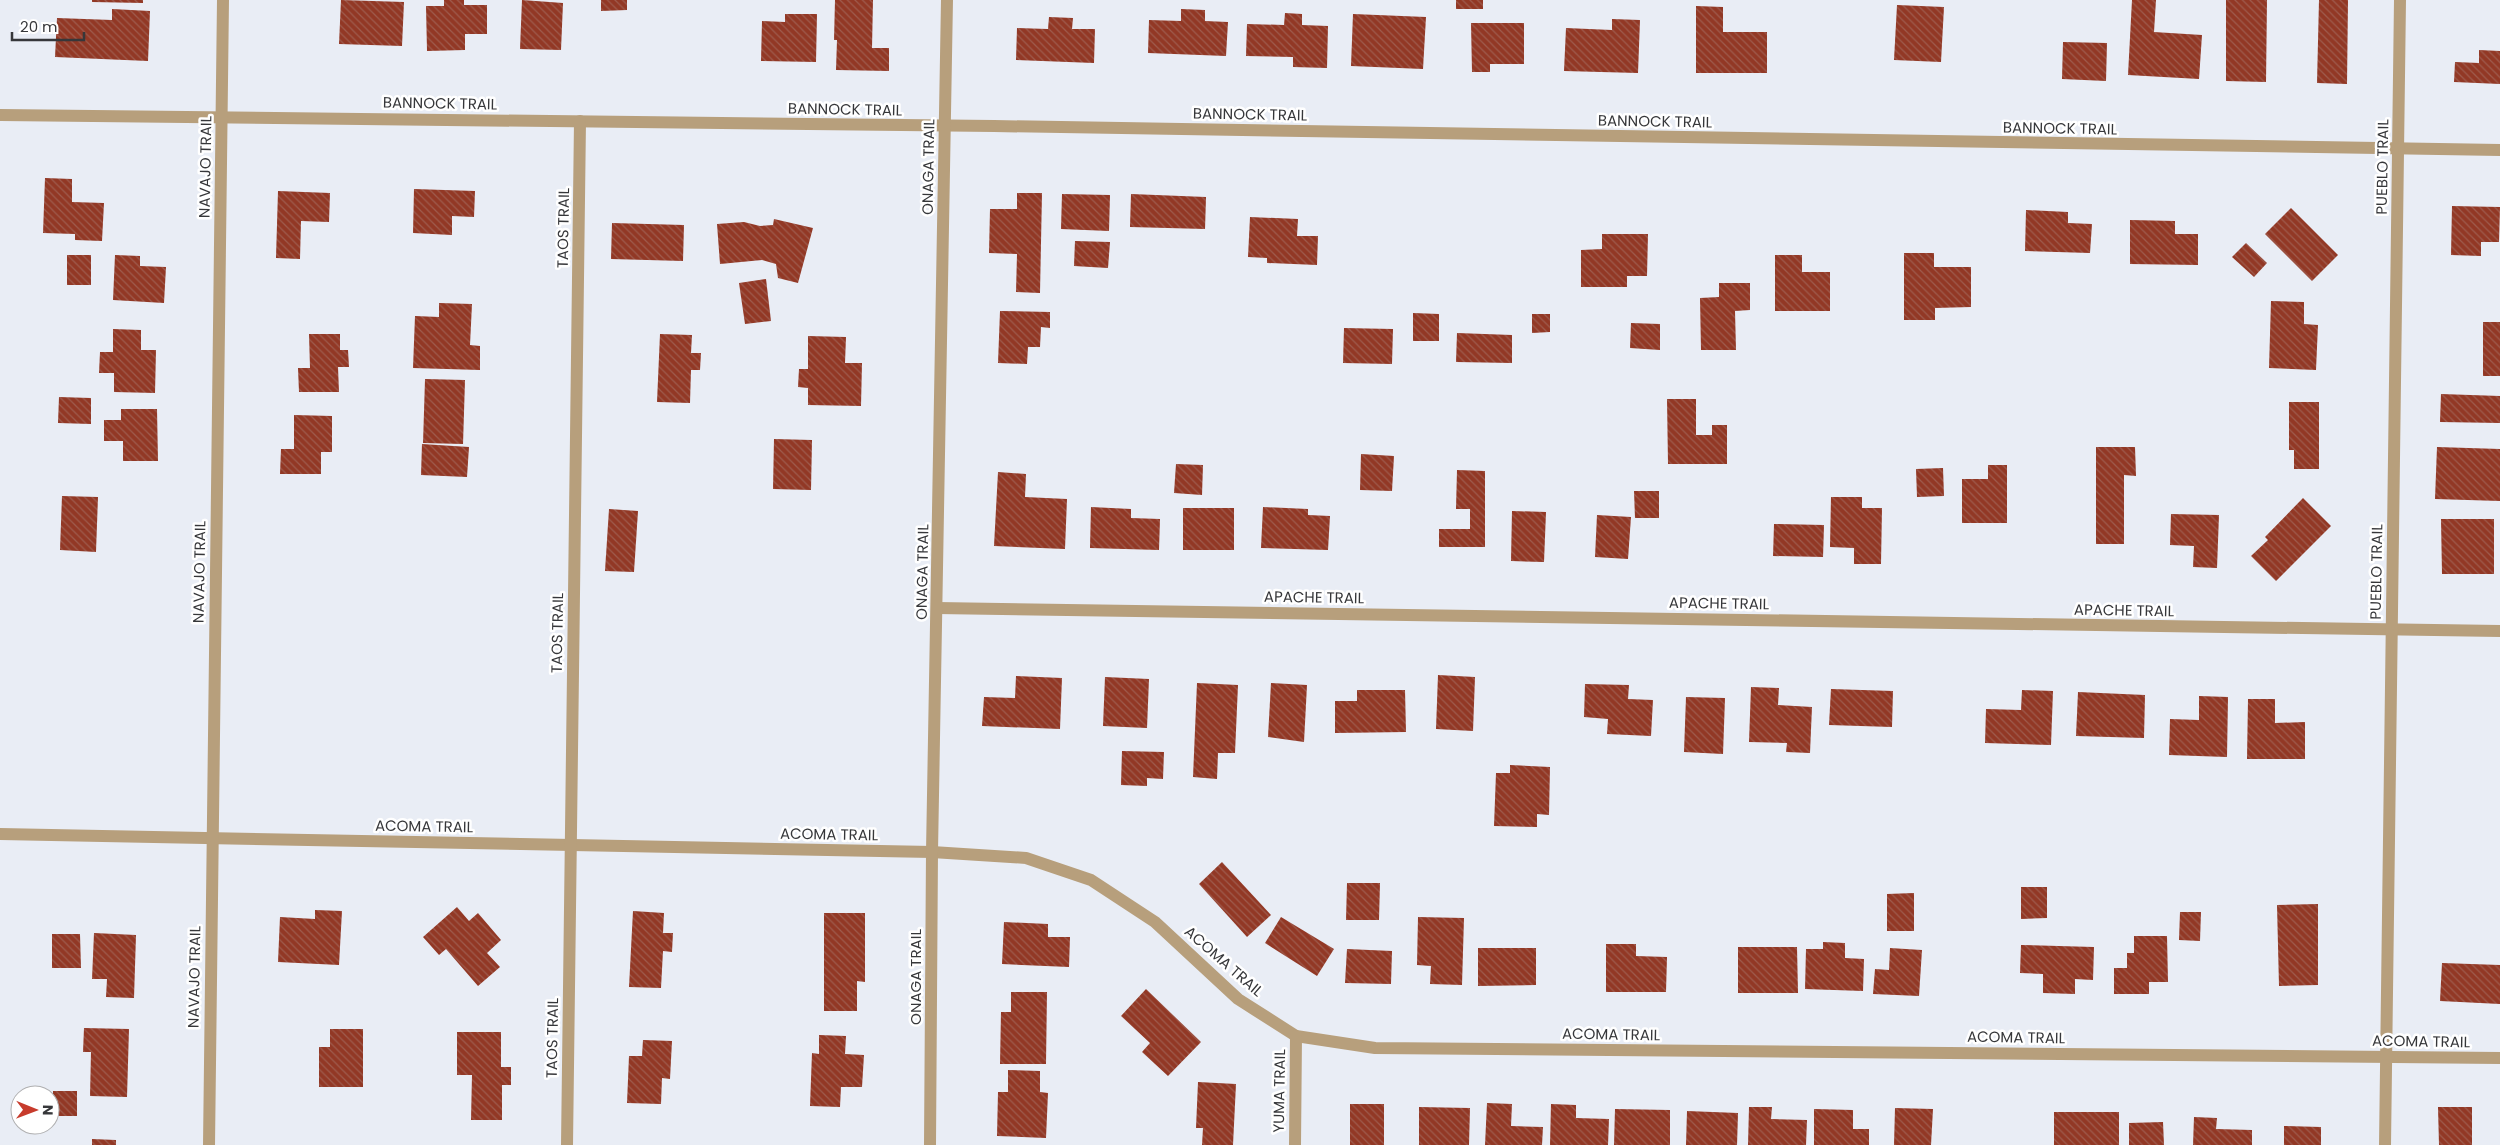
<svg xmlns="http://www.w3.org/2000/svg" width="2500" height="1145" viewBox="0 0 2500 1145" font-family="Poppins,sans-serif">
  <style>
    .building { fill: url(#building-back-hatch) }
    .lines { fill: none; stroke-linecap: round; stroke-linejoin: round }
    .minor { stroke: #b79f7c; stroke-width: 12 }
    .labels { text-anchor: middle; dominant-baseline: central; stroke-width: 5; stroke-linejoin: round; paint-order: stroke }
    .street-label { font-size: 15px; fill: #36373a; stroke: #fff }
  </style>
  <defs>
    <pattern id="building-back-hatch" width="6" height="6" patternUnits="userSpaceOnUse" patternTransform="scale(1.25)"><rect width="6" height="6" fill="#923825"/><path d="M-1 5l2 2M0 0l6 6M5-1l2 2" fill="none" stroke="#9e5b4d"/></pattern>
  </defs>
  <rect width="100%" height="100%" fill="#e9edf5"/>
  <g class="building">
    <polygon points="92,0 143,0 143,3 92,2"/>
    <polygon points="341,0 404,2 402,46 339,44"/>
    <polygon points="444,0 464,0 464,5 487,5 487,34 465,34 465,50 427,51 426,6 444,6"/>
    <polygon points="522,0 563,3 561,50 520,49"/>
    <polygon points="601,0 627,0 627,10 601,11"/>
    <polygon points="835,0 873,0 872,48 889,48 889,71 836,70 837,40 834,40"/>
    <rect x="1456" y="0" width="27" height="9"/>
    <polygon points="2132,0 2156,0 2154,32 2202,35 2199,79 2128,75"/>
    <polygon points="2226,0 2267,0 2266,82 2226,81"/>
    <polygon points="2319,0 2348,0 2347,84 2317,83"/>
    <polygon points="1897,5 1944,7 1941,62 1894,60"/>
    <polygon points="1696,6 1723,7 1723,32 1767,32 1767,73 1696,73"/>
    <polygon points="112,9 150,11 148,61 55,57 57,18 112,20"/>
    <polygon points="1181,9 1205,10 1205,21 1228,22 1226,56 1148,53 1149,20 1181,21"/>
    <polygon points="1285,13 1302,14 1302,25 1328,26 1327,68 1293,67 1293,57 1246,56 1247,24 1284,25"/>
    <polygon points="785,14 817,14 816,62 761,61 762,21 785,22"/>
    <polygon points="1353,14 1426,17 1423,69 1351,66"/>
    <polygon points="1049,17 1073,18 1072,29 1095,29 1094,63 1016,60 1017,28 1048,29"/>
    <polygon points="1612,19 1640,20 1638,73 1564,71 1566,28 1612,30"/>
    <polygon points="1471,23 1524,23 1524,64 1490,64 1490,72 1472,72"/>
    <polygon points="2063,42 2107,43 2106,81 2062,79"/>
    <polygon points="2479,50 2500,51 2500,84 2454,82 2455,62 2479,63"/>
    <polygon points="45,178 72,179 72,202 104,203 102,241 75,240 75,234 43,233"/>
    <polygon points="414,189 475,191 474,217 452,216 452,235 413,233"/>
    <polygon points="278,191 330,193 329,222 301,221 300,259 276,258"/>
    <polygon points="1017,193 1042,193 1040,293 1016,292 1017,254 989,253 990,209 1017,209"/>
    <polygon points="1062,194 1110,195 1109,231 1061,229"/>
    <polygon points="1131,194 1206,197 1205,229 1130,227"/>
    <polygon points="2452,206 2500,207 2499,242 2481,242 2481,256 2451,255"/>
    <polygon points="2291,208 2338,255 2312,281 2265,234"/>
    <polygon points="2026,210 2068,212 2068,223 2092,224 2090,253 2025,251"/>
    <polygon points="1250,217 1298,219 1297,236 1318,236 1317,265 1267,263 1267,258 1248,257"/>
    <polygon points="774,219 813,228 798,283 778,278 776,264 762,260 720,264 717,224 744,222 760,226 773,225"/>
    <polygon points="2130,220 2175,221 2175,234 2198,234 2198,265 2130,264"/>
    <polygon points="612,223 684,225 683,261 611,259"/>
    <polygon points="1602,234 1648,234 1647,276 1627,276 1627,287 1581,287 1581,250 1602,249"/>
    <polygon points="1075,241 1110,242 1108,268 1074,266"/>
    <polygon points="2246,243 2267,263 2254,277 2232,257"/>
    <polygon points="1904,253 1934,253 1934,267 1971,267 1971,307 1935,308 1935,320 1904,320"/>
    <rect x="67" y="255" width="24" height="30"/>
    <polygon points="115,255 140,256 140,266 166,267 164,303 113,300"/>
    <polygon points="1775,255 1802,255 1802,272 1830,272 1830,311 1775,311"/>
    <polygon points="766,279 771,321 745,324 739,283"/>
    <polygon points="1719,283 1750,283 1750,310 1735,311 1736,350 1701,350 1700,298 1719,297"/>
    <polygon points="2271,301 2304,302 2304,324 2318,325 2316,370 2269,368"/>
    <polygon points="439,303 472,304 470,345 480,346 480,370 413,368 415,316 439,317"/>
    <polygon points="1000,311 1050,312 1050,328 1041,327 1040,347 1028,347 1027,364 998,363"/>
    <polygon points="1413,313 1439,314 1439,341 1413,341"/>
    <polygon points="1532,314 1550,314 1550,332 1532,333"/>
    <rect x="2483" y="322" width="17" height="54"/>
    <polygon points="1631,323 1660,324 1660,350 1630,348"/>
    <polygon points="1344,328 1393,329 1392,364 1343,363"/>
    <polygon points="113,329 141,330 141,350 156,350 155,393 114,392 114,373 99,373 100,352 113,352"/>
    <polygon points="1457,333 1512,335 1512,363 1456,362"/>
    <polygon points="309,334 340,334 340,350 348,350 349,367 338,367 339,392 299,392 298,368 310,368"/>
    <polygon points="660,334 692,335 691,353 701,353 700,370 691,370 690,403 657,402"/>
    <polygon points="808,336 846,337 845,363 862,363 861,406 808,405 808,388 798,387 799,369 808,369"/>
    <polygon points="425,379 465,380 463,444 423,443"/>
    <polygon points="2441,394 2500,396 2500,423 2440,422"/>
    <polygon points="59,397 91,398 91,424 58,423"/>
    <polygon points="1667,399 1696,399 1696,435 1712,435 1712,425 1727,425 1727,464 1668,464"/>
    <polygon points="2289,402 2319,402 2319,469 2294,469 2294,450 2289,450"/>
    <polygon points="121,409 157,409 158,461 123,461 123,441 104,441 104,420 121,420"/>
    <polygon points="294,415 332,416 332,452 321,452 321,474 280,474 281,449 294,449"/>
    <polygon points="774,439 812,440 811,490 773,489"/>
    <polygon points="422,444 469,447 467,477 421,475"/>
    <polygon points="2096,447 2135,447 2136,476 2124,475 2124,544 2096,544"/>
    <polygon points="2437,447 2500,449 2500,501 2435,499"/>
    <polygon points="1361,454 1394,456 1392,491 1360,490"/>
    <polygon points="1176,464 1203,465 1202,495 1174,493"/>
    <polygon points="1988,465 2007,465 2007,523 1962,523 1962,479 1988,479"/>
    <polygon points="1943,468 1944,496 1917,497 1916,469"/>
    <polygon points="1457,470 1485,471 1485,547 1439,547 1439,529 1470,529 1470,509 1456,509"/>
    <polygon points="998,472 1026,474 1025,497 1067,499 1065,549 994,546"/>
    <polygon points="1634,491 1659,491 1659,518 1635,518"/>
    <polygon points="62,496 98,497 96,552 60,550"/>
    <polygon points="1831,497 1862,497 1862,508 1882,508 1881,564 1854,564 1854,548 1830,547"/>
    <polygon points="2303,498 2331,526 2276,581 2251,556 2268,540 2265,537"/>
    <polygon points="1091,507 1131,509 1131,518 1160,519 1159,550 1090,548"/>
    <polygon points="1263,507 1308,509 1308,515 1330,516 1328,550 1261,548"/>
    <rect x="1183" y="508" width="51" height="42"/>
    <polygon points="609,509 638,511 634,572 605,571"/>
    <polygon points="1512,511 1546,512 1544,562 1511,561"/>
    <polygon points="2171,514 2219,515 2217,568 2193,567 2194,546 2170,545"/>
    <polygon points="1597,515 1631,517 1628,559 1595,557"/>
    <polygon points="2441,519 2494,519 2494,574 2442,574"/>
    <polygon points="1774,524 1824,525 1823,557 1773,556"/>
    <polygon points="1438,675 1475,677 1473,731 1436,729"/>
    <polygon points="1016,676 1062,678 1060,729 982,726 984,697 1015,698"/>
    <polygon points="1105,677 1149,679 1147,728 1103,726"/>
    <polygon points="1197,683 1238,685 1235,753 1218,753 1217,779 1193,777"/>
    <polygon points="1271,683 1307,685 1304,742 1268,737"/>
    <polygon points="1585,684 1629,685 1628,699 1653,700 1651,736 1607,734 1608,719 1584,717"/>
    <polygon points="1751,687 1779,688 1778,705 1812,707 1810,753 1786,752 1787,743 1749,742"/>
    <polygon points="1831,689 1893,691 1892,727 1829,725"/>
    <polygon points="1357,690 1405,690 1406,732 1335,733 1335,701 1357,701"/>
    <polygon points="2022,690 2053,691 2051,745 1985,743 1986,709 2021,710"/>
    <polygon points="2078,692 2145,695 2144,738 2076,736"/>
    <polygon points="2199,696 2228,697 2227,757 2169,755 2170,719 2199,720"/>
    <polygon points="1686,697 1725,698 1723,754 1684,752"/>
    <polygon points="2248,699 2275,699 2275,723 2305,722 2305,759 2247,759"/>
    <polygon points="1122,751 1164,752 1163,779 1147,778 1147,786 1121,785"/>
    <polygon points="1510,765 1550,767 1549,815 1537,814 1537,827 1494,826 1496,773 1510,773"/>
    <polygon points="1222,862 1271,915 1247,937 1199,884"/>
    <polygon points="1347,883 1380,883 1379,920 1346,920"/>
    <polygon points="2021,887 2047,887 2047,918 2021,919"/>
    <polygon points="1914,893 1914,931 1887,931 1887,894"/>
    <polygon points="2318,904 2318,985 2279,986 2277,905"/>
    <polygon points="457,907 469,921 478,913 501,940 487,953 500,967 478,986 446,949 439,955 423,937"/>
    <polygon points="315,910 342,911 339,965 278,962 280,917 315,919"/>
    <polygon points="633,911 664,913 663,933 673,933 672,952 663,951 661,988 629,987"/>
    <polygon points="2180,912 2201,912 2200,941 2179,940"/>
    <polygon points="824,913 865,913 865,982 857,981 857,1011 824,1011"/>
    <polygon points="1281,917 1334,949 1317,976 1265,943"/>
    <polygon points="1418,917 1464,918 1462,985 1430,984 1431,966 1417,965"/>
    <polygon points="1004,922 1048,924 1048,937 1070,937 1069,967 1002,964"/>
    <polygon points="94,933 136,935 134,998 106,997 107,979 92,979"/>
    <polygon points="52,934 80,934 81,968 52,968"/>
    <polygon points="2134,936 2167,936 2168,982 2149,982 2149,994 2114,994 2114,968 2127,968 2127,953 2134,953"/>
    <polygon points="1823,942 1845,943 1845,958 1864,959 1863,991 1805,989 1806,949 1823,949"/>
    <polygon points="1606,944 1636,944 1636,956 1667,957 1666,992 1606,992"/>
    <polygon points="2021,945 2094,947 2093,980 2075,979 2075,994 2043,993 2043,974 2020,973"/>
    <polygon points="1738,947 1797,947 1798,993 1738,993"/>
    <polygon points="1478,948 1536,948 1536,985 1478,986"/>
    <polygon points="1890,948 1922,950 1919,996 1873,994 1875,969 1889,970"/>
    <polygon points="1347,949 1392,951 1391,984 1345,983"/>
    <polygon points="2442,963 2500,965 2500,1004 2440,1001"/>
    <polygon points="1146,989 1201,1042 1168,1076 1142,1052 1150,1043 1121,1016"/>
    <polygon points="1011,992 1047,992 1046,1064 1000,1064 1001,1012 1011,1012"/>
    <polygon points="84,1028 129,1029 127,1097 90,1096 91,1052 83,1052"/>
    <polygon points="330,1029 363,1029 363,1087 319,1087 319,1047 330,1047"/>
    <polygon points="457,1032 501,1032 501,1067 511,1067 511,1085 502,1085 502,1120 471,1120 472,1075 457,1075"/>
    <polygon points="819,1035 846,1036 845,1054 864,1055 862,1087 841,1087 840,1107 810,1106 812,1053 819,1054"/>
    <polygon points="643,1040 672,1041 670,1079 662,1078 661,1104 627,1103 629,1056 642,1056"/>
    <polygon points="1008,1070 1040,1071 1040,1092 1048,1093 1046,1138 997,1136 998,1092 1008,1092"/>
    <polygon points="1198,1082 1236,1084 1233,1145 1202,1145 1203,1128 1196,1128"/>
    <rect x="53" y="1091" width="24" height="25"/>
    <polygon points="1487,1103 1512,1104 1511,1126 1543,1127 1542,1145 1485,1145"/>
    <rect x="1350" y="1104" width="34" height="41"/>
    <polygon points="1551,1104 1576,1105 1576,1118 1609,1119 1608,1145 1550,1145"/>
    <polygon points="1419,1107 1470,1108 1469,1145 1419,1145"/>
    <polygon points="1749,1107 1772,1107 1771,1119 1807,1120 1806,1145 1748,1145"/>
    <polygon points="2438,1107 2472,1107 2472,1145 2439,1145"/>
    <polygon points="1895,1108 1933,1109 1931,1145 1894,1145"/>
    <polygon points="1615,1109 1670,1110 1670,1145 1614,1145"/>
    <polygon points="1814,1109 1853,1110 1853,1129 1869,1129 1869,1145 1814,1145"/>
    <polygon points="1687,1111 1738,1113 1737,1145 1686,1145"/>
    <rect x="2054" y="1112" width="65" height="33"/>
    <polygon points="2194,1117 2217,1118 2216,1129 2252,1130 2252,1145 2193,1145"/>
    <polygon points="2163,1122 2164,1145 2129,1145 2129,1123"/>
    <polygon points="2284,1126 2321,1127 2321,1145 2284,1145"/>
    <polygon points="92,1139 116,1140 116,1145 92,1145"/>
  </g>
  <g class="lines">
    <g class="minor">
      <polyline points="0,115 994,126 2500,150"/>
      <polyline points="937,608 2500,631"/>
      <polyline points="0,834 932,852 1026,858 1091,880 1155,922 1238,999 1296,1036 1375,1048 2500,1058"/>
      <polyline points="209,1145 223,0"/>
      <polyline points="567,1145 580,121"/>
      <polyline points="930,1145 932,852 947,0"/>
      <polyline points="1295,1145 1296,1036"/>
      <polyline points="2385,1145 2400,0"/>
    </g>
  </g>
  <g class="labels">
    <g class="street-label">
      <text transform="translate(440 103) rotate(1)">BANNOCK TRAIL</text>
      <text transform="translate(845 109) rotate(1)">BANNOCK TRAIL</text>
      <text transform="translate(1250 114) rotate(1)">BANNOCK TRAIL</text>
      <text transform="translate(1655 121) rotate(1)">BANNOCK TRAIL</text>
      <text transform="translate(2060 128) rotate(1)">BANNOCK TRAIL</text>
      <text transform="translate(205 167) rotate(-89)">NAVAJO TRAIL</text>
      <text transform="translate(928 167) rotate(-89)">ONAGA TRAIL</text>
      <text transform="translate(2382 167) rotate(-89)">PUEBLO TRAIL</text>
      <text transform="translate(563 228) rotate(-89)">TAOS TRAIL</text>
      <text transform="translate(199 572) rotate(-89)">NAVAJO TRAIL</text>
      <text transform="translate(922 572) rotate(-89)">ONAGA TRAIL</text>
      <text transform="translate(2376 572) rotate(-89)">PUEBLO TRAIL</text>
      <text transform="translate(1314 597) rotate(1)">APACHE TRAIL</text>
      <text transform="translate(1719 603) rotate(1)">APACHE TRAIL</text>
      <text transform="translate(2124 610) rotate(1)">APACHE TRAIL</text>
      <text transform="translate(557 633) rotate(-89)">TAOS TRAIL</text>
      <text transform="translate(424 826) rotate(1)">ACOMA TRAIL</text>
      <text transform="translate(829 834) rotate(1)">ACOMA TRAIL</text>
      <text transform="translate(1224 961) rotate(41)">ACOMA TRAIL</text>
      <text transform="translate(194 977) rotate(-89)">NAVAJO TRAIL</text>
      <text transform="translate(915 977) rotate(-90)">ONAGA TRAIL</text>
      <text transform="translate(1611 1034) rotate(1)">ACOMA TRAIL</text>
      <text transform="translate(2016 1037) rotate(1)">ACOMA TRAIL</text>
      <text transform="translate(552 1038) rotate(-89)">TAOS TRAIL</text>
      <text transform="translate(2421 1041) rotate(1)">ACOMA TRAIL</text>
      <text transform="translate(1279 1091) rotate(-89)">YUMA TRAIL</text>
    </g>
  </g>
  <g transform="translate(35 1110) rotate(91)"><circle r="24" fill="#ffffff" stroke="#afafb0"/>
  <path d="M0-4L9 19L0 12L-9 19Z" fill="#c73b2c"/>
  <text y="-8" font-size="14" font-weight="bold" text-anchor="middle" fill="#36373a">N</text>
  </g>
  <path d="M12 32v8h72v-8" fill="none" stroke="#36373a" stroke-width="2.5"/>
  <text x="20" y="32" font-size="15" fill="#36373a" stroke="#ffffff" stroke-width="4" paint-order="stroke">20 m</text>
</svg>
